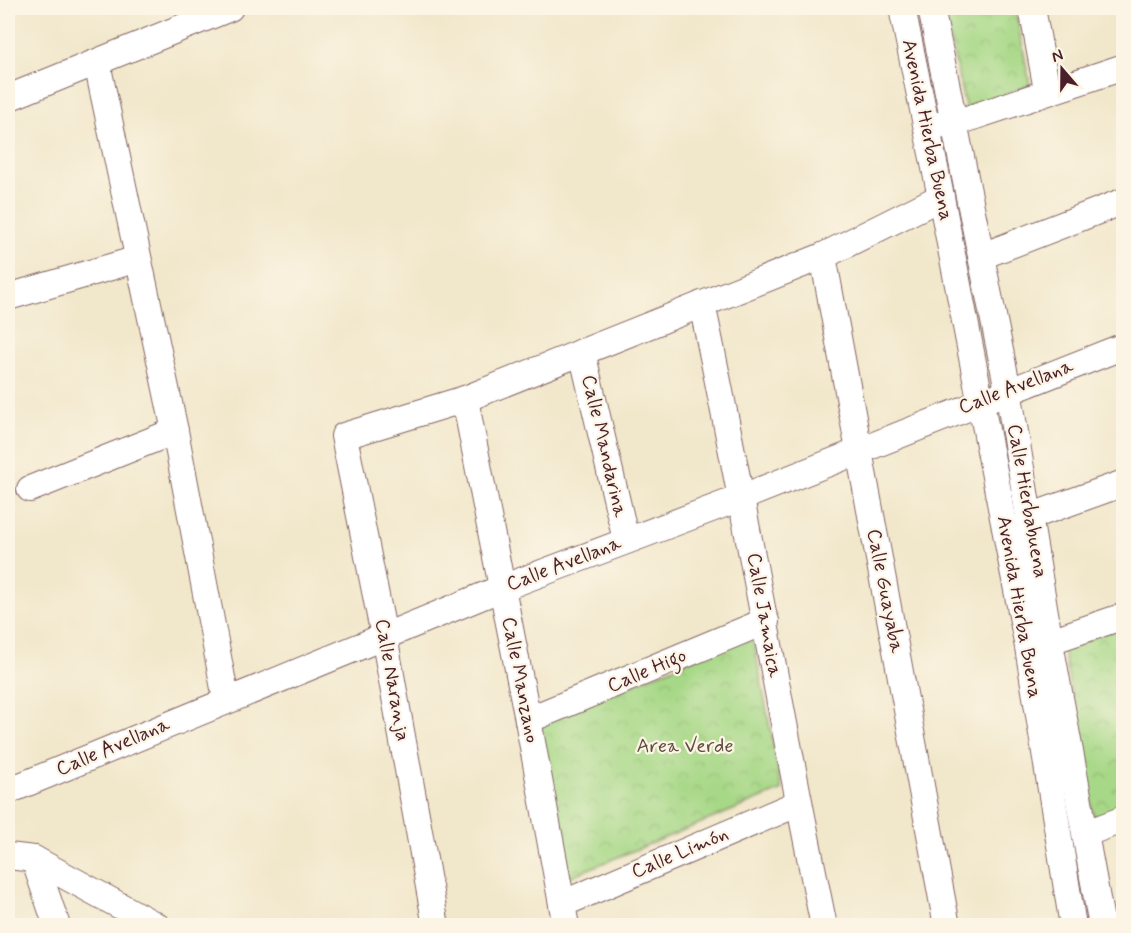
<svg xmlns="http://www.w3.org/2000/svg" width="1131" height="933" viewBox="0 0 1131 933" font-family="Mynerve,sans-serif">
  <style>
    .park { fill: url(#park-crowns); stroke: #787c59; stroke-width: 1.5 }
    .lines { fill: none; stroke-linecap: round; stroke-linejoin: round }
    .minor-casing { stroke: #846563; stroke-width: 28 }
    .minor { stroke: #fff; stroke-width: 26 }
    .labels { text-anchor: middle; dominant-baseline: central; stroke-width: 4.5; stroke-linejoin: round; paint-order: stroke }
    .street-label { font-size: 20px; fill: #4a1f2b; stroke: #fcf5e5 }
    .park-label { font-size: 20px; fill: #614d42; stroke: #fcf5e5 }
  </style>
  <defs>
    <pattern id="park-crowns" width="20" height="18" patternUnits="userSpaceOnUse" patternTransform="scale(1.5)"><rect width="20" height="18" fill="#a7d887"/><path d="M2 6a3 3 0 1 1 6 0M12 15a3 3 0 1 1 6 0" fill="none" stroke="#91b975"/></pattern>
  </defs>
  <rect width="100%" height="100%" fill="#fcf5e5"/>
  <filter id="ink" filterUnits="userSpaceOnUse"><feTurbulence type="fractalNoise" baseFrequency=".0167" numOctaves="2"/><feDisplacementMap in="SourceGraphic" scale="12" xChannelSelector="R" yChannelSelector="G"/><feConvolveMatrix kernelMatrix="1 2 1 2 8 2 1 2 1" color-interpolation-filters="sRGB"/></filter>
  <filter id="wash" filterUnits="userSpaceOnUse"><feTurbulence type="fractalNoise" baseFrequency=".008" numOctaves="4" result="noise"/><feDisplacementMap in="SourceGraphic" scale="24" xChannelSelector="R" yChannelSelector="G"/><feGaussianBlur stdDeviation="1.35" result="paint"/><feColorMatrix in="noise" values="0 0 0 0 0 0 0 0 0 0 0 0 0 0 0 0 0 1.4 0 .05"/><feComposite in="paint" operator="in"/></filter>
  <g filter="url(#wash)">
    <rect width="100%" height="100%" fill="#f1e7cb"/>
    <g class="park">
      <polygon points="943,8 1015,8 1030,85 966,110"/>
      <polygon points="1123,626 1123,807 1094,818 1063,649"/>
      <polygon points="752,634 782,790 569,877 539,724"/>
    </g>
  </g>
  <g filter="url(#ink)">
    <g class="lines">
      <g class="minor-casing">
        <g id="minor">
          <polyline points="902,8 941,197 1028,647 1073,926"/>
          <polyline points="931,8 1008,390 1050,643 1102,926"/>
          <polyline points="1032,8 1047,90"/>
          <polyline points="97,63 175,431 226,699"/>
          <polyline points="8,98 230,8"/>
          <polyline points="939,125 955,123 1124,67"/>
          <polyline points="823,256 947,926"/>
          <polyline points="982,256 1124,201"/>
          <polyline points="8,297 138,259"/>
          <path d="M702,304c44,207 79,415 122,622"/>
          <polyline points="582,352 626,540"/>
          <polyline points="465,399 528,720 566,926"/>
          <polyline points="30,489 175,431"/>
          <polyline points="1029,517 1124,483"/>
          <polyline points="1036,646 1124,616"/>
          <polyline points="528,720 766,621"/>
          <polyline points="8,791 502,588 743,497 1124,346"/>
          <polyline points="1087,833 1124,819"/>
          <polyline points="8,856 34,859 157,926"/>
          <polyline points="34,859 57,926"/>
          <polyline points="562,904 799,803"/>
          <polyline points="436,926 384,636 344,436 465,399 823,256 941,197"/>
        </g>
      </g>
      <use href="#minor" class="minor"/>
    </g>
  </g>
  <g class="labels">
    <g class="street-label">
      <text transform="translate(927 130) rotate(78)">Avenida Hierba Buena</text>
      <text transform="translate(1016 387) rotate(-21)">Calle Avellana</text>
      <text transform="translate(604 446) rotate(77)">Calle Mandarina</text>
      <text transform="translate(1027 501) rotate(80)">Calle Hierbabuena</text>
      <text transform="translate(564 564) rotate(-21)">Calle Avellana</text>
      <text transform="translate(885 591) rotate(79)">Calle Guayaba</text>
      <text transform="translate(1019 607) rotate(80)">Avenida Hierba Buena</text>
      <text transform="translate(764 615) rotate(80)">Calle Jamaica</text>
      <text transform="translate(647 671) rotate(-23)">Calle Higo</text>
      <text transform="translate(392 680) rotate(80)">Calle Naranja</text>
      <text transform="translate(520 680) rotate(79)">Calle Manzano</text>
      <text transform="translate(113 747) rotate(-23)">Calle Avellana</text>
      <text transform="translate(680 853) rotate(-23)">Calle Limón</text>
    </g>
    <g class="park-label">
      <text x="685" y="746">Area Verde</text>
    </g>
  </g>
  <rect width="1131" height="933" fill="none" stroke="#fcf5e5" stroke-width="30"/>
  <g transform="translate(1062 69) rotate(340)" stroke="#fcf5e5" stroke-width="4.5" paint-order="stroke">
  <path d="M0-4.5L10 22L0 15L-10 22Z" fill="#4a1f2b"/>
  <text y="-9" font-size="16" font-weight="bold" text-anchor="middle" fill="#4a1f2b">N</text>
  </g>
</svg>
